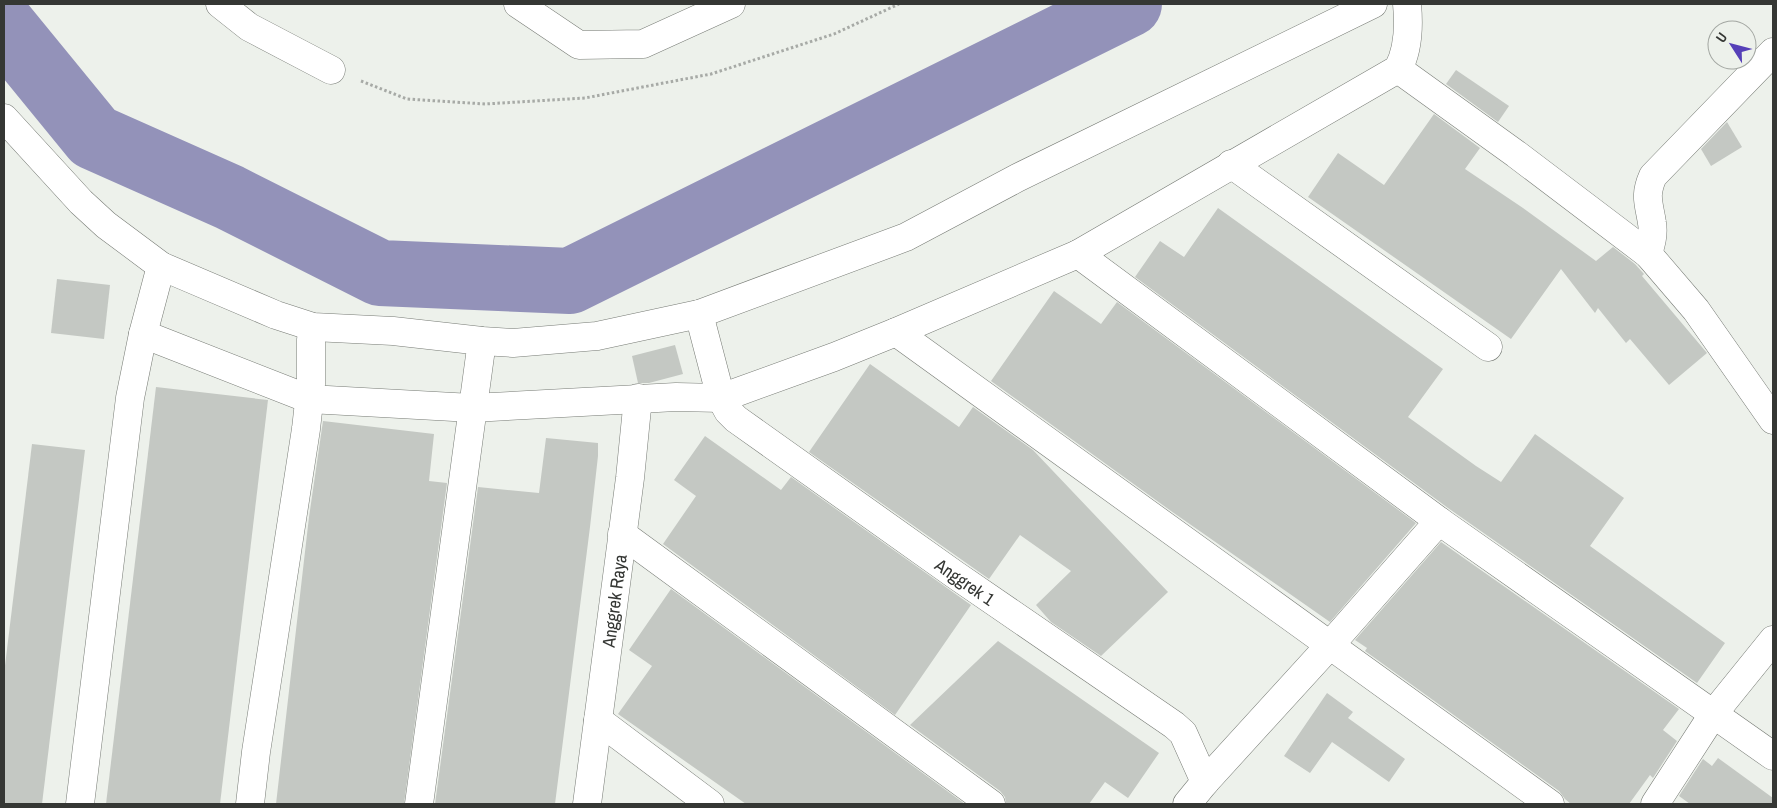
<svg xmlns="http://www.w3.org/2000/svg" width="1777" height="808" viewBox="0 0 1777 808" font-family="'Archivo Narrow',sans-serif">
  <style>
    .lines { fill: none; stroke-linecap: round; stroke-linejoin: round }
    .river { stroke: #9392b9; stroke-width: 66 }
    .building { fill: #c4c8c3 }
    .street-casing { stroke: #777b75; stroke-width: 29 }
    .path { stroke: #a7aaa6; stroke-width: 3; stroke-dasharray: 2.5 2.5; stroke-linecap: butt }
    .street { stroke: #fff; stroke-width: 28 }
    .labels { text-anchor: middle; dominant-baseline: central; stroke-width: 5; stroke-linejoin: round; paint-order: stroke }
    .street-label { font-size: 18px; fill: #353734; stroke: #edf1eb }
  </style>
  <rect width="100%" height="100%" fill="#edf1eb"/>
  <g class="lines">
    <polyline class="river" points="4,27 94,137 229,197 380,273 570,281 1129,4"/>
  </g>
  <g class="building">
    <polygon points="1456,70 1509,106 1498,122 1446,84"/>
    <polygon points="1434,114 1480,148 1465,169 1523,208 1596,261 1613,247 1635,264 1644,274 1642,276 1707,353 1669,385 1630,339 1626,343 1598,308 1595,313 1561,269 1511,339 1308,197 1338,153 1384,185"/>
    <polygon points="1727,122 1742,147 1711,166 1701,149"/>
    <polygon points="1218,208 1443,369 1408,417 1476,466 1501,482 1535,434 1624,498 1590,546 1725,643 1697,683 1448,508 1135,277 1160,241 1184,257"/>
    <polygon points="57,279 110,285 104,339 51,333"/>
    <polygon points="1054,291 1101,324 1117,302 1416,523 1330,622 1171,511 991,381"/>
    <polygon points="675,345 683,374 649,383 638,383 632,356"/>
    <polygon points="870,364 959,427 973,407 1033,450 1168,592 1101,656 1051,622 1036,605 1071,571 1020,535 989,579 809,452"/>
    <polygon points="156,387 268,400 220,804 106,804"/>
    <polygon points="323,421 434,434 429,481 447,483 404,804 276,804 309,517"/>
    <polygon points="705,436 781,490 791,477 971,605 895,715 663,544 696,496 674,480"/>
    <polygon points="546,438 598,443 598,456 590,527 555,804 435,804 478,487 539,493"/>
    <polygon points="32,444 85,450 42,804 4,804 4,674"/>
    <polygon points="1441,542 1679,709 1663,730 1677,741 1653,778 1650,775 1629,804 1571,804 1565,799 1559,791 1365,651 1367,648 1355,640"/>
    <polygon points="671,589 965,804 746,804 618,714 652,666 629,650"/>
    <polygon points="998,641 1159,753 1128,798 1105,782 1089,804 1006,804 1005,797 1000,791 910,725"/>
    <polygon points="1327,693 1353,712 1348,718 1405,759 1389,782 1332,742 1310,773 1284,756"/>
    <polygon points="1718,758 1773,798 1773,804 1690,804 1679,796 1703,759 1712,766"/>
  </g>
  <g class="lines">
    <g class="street-casing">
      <g id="street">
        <polyline points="220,4 249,27 331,70"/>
        <polyline points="518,4 579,45 643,44 731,4"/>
        <polyline points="1398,69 1516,154 1648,254 1696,310 1773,420"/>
        <polyline points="4,118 81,202 106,225 161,266 276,315 313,327 393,331 482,341 513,343 597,336 699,314 906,237 1017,178 1373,4"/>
        <polyline points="1231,164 1488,347"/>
        <path d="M1648,254c3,-10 6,-20 4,-31 -3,-20 -8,-27 1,-47l120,-124"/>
        <path id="s1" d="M699,314l22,84 7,13 8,8 218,155 220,151 9,8 22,49"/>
        <polyline points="896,332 1550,804"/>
        <polyline points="143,334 309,399 472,408 676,397 721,398 834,357 896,332 1078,254"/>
        <polyline points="1439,521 1773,756"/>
        <polyline points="622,534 991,804"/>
        <polyline points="598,720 710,804"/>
        <polyline points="80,804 130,398 143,334 161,266"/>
        <polyline points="250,804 256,752 306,429 311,384 311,340 313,327"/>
        <polyline points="419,804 482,341"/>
        <path id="s2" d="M587,804l43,-326 8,-80"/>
        <path d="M1187,804l18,-22 125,-137 109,-124 -361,-267 320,-185c11,-20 11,-44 9,-65"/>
        <polyline points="1655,804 1714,713 1773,640"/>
      </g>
    </g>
    <polyline class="path" points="361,81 407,99 485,104 585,98 711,74 834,34 899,4"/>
    <use href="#street" class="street"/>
  </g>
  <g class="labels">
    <g class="street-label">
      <text stroke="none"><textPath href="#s1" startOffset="394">Anggrek 1</textPath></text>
      <text stroke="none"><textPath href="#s2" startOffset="205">Anggrek Raya</textPath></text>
    </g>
  </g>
  <rect width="1777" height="808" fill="none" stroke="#353734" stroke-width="10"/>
  <g transform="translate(1732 45) rotate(306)"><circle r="24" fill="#edf1eb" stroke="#a3a7a2"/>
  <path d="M0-4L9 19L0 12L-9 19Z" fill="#5640b8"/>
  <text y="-8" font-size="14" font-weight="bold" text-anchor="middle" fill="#353734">U</text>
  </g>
</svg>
